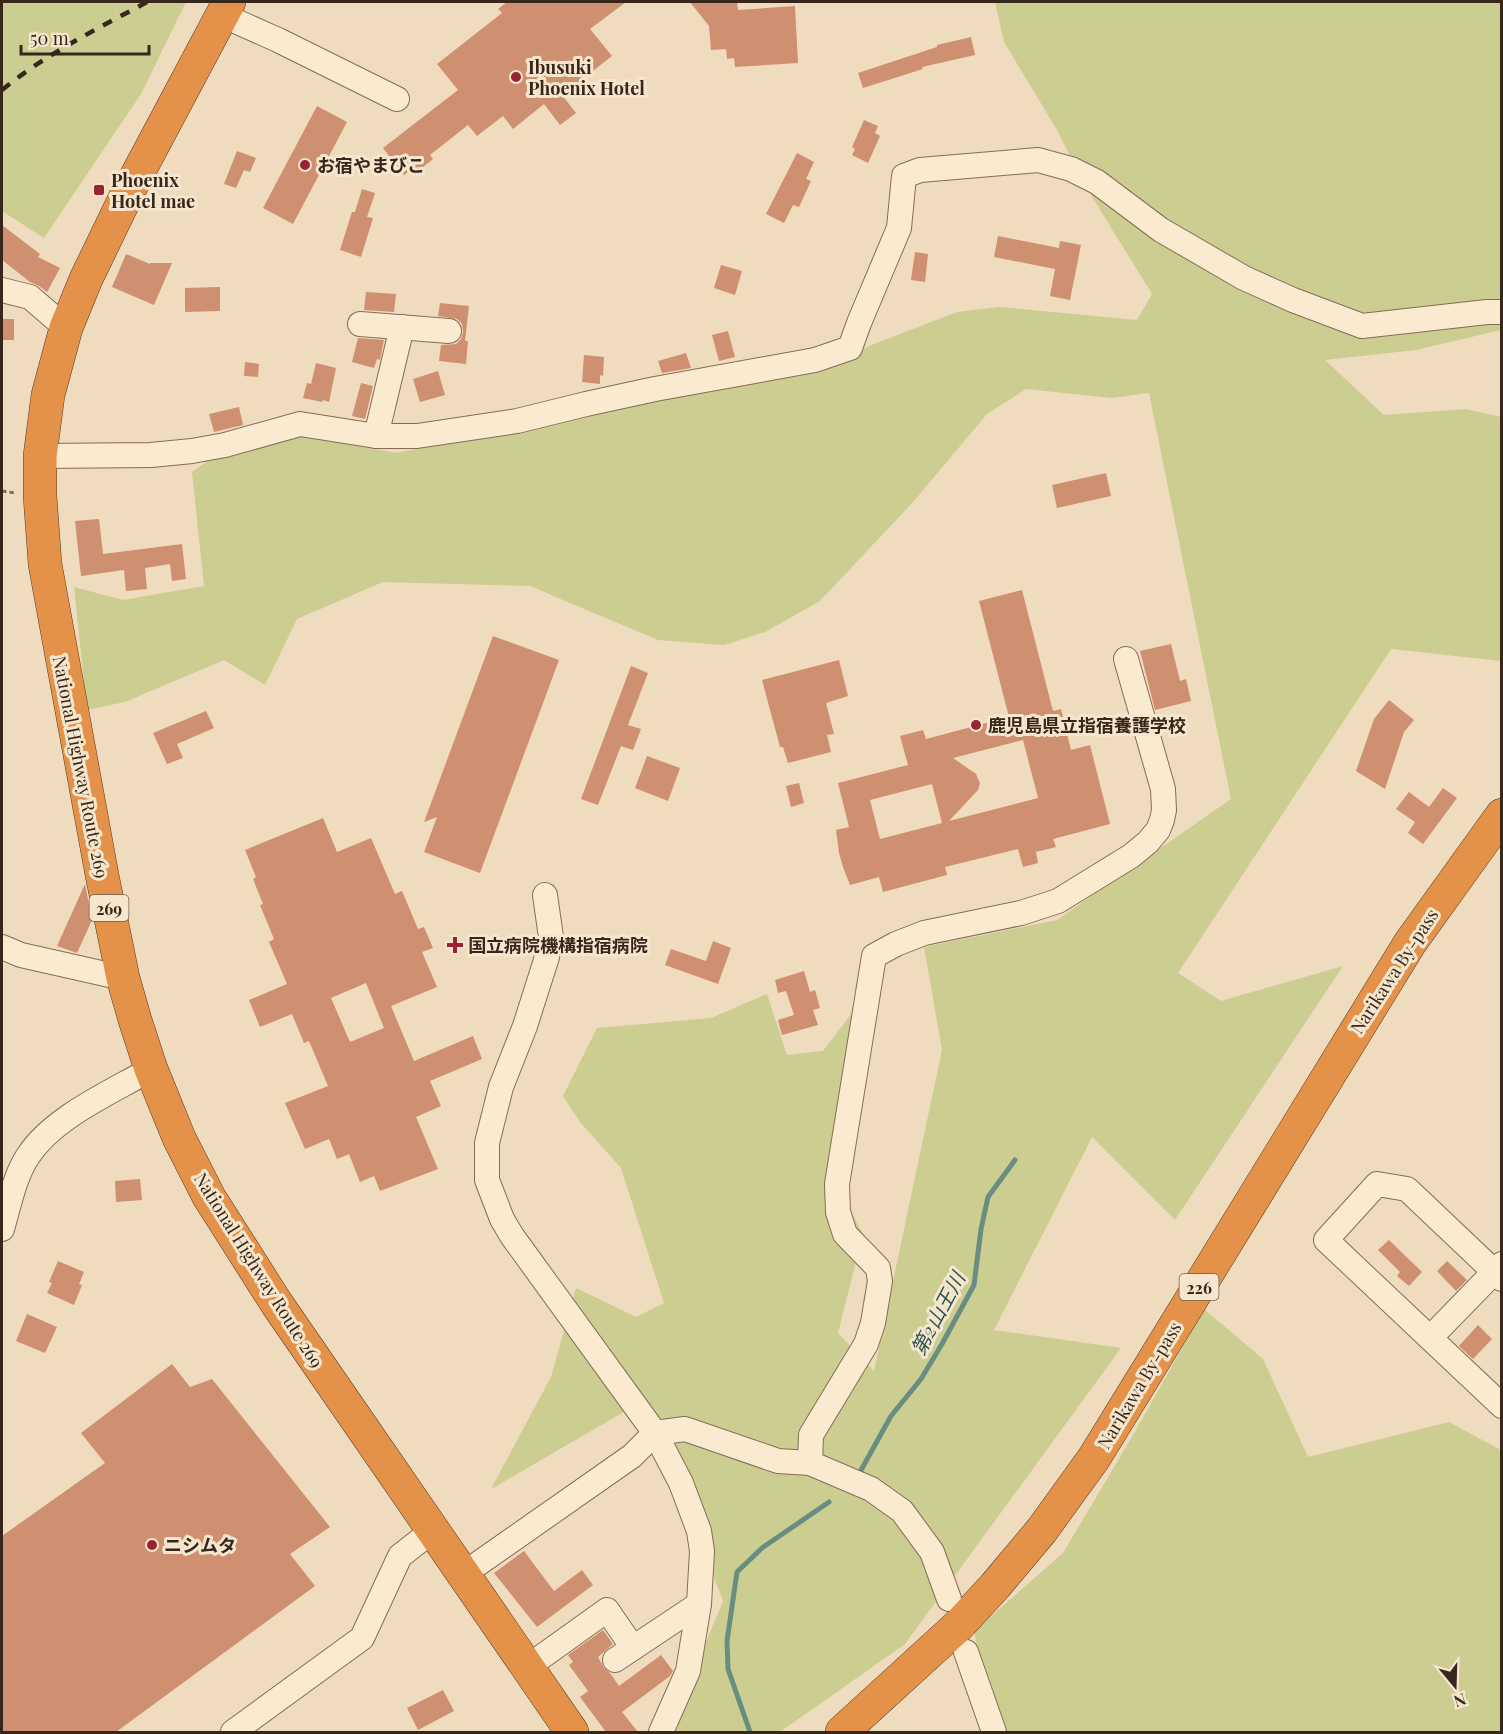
<svg xmlns="http://www.w3.org/2000/svg" width="1503" height="1734" viewBox="0 0 1503 1734" font-family="'Playfair Display','Noto Sans JP',serif">
  <style>
    .green { fill: #cccd91 }
    .lines { fill: none; stroke-linecap: round; stroke-linejoin: round }
    .stream { stroke: #688e81; stroke-width: 5 }
    .building { fill: #cf8f71; fill-rule: evenodd }
    .minor-casing { stroke: #886b56; stroke-width: 26 }
    .highway-casing { stroke: #553a2a; stroke-width: 34 }
    .path { stroke: #886b56; stroke-width: 3; stroke-dasharray: 4.5 3; stroke-linecap: butt }
    .minor { stroke: #faead0; stroke-width: 24 }
    .highway { stroke: #e49149; stroke-width: 33 }
    .rail { stroke: #36261b; stroke-width: 4.5; stroke-dasharray: 10 10; stroke-linecap: butt }
    .poi-dot { fill: #992330; stroke: #f6e6cd; stroke-width: 2 }
    .labels { text-anchor: middle; dominant-baseline: central; stroke-width: 6; stroke-linejoin: round; paint-order: stroke }
    .shield { fill: #f6e6cd; stroke: #706050; stroke-width: 1.5 }
    .shield-label { font-size: 16px; font-weight: bold; fill: #36261b }
    .poi-label { font-size: 18px; font-weight: bold; fill: #36261b; stroke: #f6e6cd; text-anchor: start }
    .street-label { font-size: 18px; fill: #36261b; stroke: #f6e6cd }
    .water-label { font-size: 20px; font-style: italic; fill: #295750; stroke: #f6e6cd }
  </style>
  <rect width="100%" height="100%" fill="#efdbbd"/>
  <g class="green">
    <polygon points="2,2 186,2 141,94 44,238 2,211"/>
    <polygon points="995,2 1501,2 1501,330 1416,350 1325,360 1384,415 1465,409 1501,417 1501,661 1391,649 1178,973 1221,1001 1343,966 1175,1220 1092,1137 994,1330 1121,1348 905,1644 780,1732 666,1732 679,1707 723,1601 646,1399 491,1489 551,1377 576,1288 636,1317 664,1303 621,1168 580,1122 563,1096 597,1028 711,1018 767,994 787,1055 823,1051 855,1009 841,1194 863,1234 838,1333 874,1371 942,1050 924,947 1057,920 1231,799 1149,393 1112,398 1026,389 987,414 914,501 820,601 765,632 724,645 658,640 530,586 383,582 297,619 265,685 224,660 125,702 87,710 74,587 123,600 204,586 192,472 227,447 288,433 397,453 609,406 828,366 869,346 957,312 999,307 1137,320 1152,294 1083,182 1057,130 1004,42"/>
    <polygon points="1204,1309 1263,1359 1308,1457 1449,1422 1501,1450 1501,1732 1001,1732 988,1705 974,1631 1063,1553 1136,1430"/>
  </g>
  <g class="lines">
    <g class="stream">
      <polyline points="860,1472 891,1416 921,1379 942,1344 974,1285 981,1229 988,1197 1015,1160"/>
      <polyline points="750,1732 728,1669 727,1641 737,1572 762,1548 829,1502"/>
    </g>
  </g>
  <g class="building">
    <polygon points="507,2 626,2 590,29 612,56 562,95 576,113 560,125 544,104 513,129 503,116 477,136 468,125 430,155 433,159 418,171 414,167 404,175 383,148 458,90 437,64 502,13 498,9"/>
    <polygon points="690,2 737,2 738,10 795,6 798,63 735,67 734,58 727,59 726,49 711,50 709,26"/>
    <polygon points="971,37 975,55 922,67 923,69 863,88 858,73 937,47 937,45"/>
    <polygon points="317,106 347,122 293,224 263,208"/>
    <polygon points="864,120 878,126 875,133 880,136 868,163 852,155 855,149 852,147"/>
    <polygon points="237,151 256,158 250,172 244,170 236,188 224,184"/>
    <polygon points="797,153 814,162 806,179 811,181 799,207 793,205 784,223 766,214"/>
    <polygon points="362,189 375,193 367,217 373,218 361,257 340,250 352,212 355,212"/>
    <polygon points="2,225 40,254 38,257 60,268 47,292 39,286 30,282 2,260"/>
    <polygon points="998,236 1059,248 1060,241 1081,245 1070,300 1050,296 1055,269 994,257"/>
    <polygon points="915,252 928,254 925,282 911,280"/>
    <polygon points="126,254 150,264 150,263 172,263 154,305 112,287"/>
    <polygon points="721,265 742,271 735,295 714,288"/>
    <polygon points="220,287 220,311 185,312 185,288"/>
    <polygon points="366,292 396,294 394,312 364,310"/>
    <polygon points="440,303 469,306 465,341 468,341 466,364 439,361 441,345 456,344 461,339 463,332 462,324 457,319 438,316"/>
    <rect x="2" y="319" width="12" height="21"/>
    <polygon points="728,331 735,357 719,361 712,335"/>
    <polygon points="358,338 384,340 380,360 377,359 374,368 352,362"/>
    <polygon points="686,353 691,368 662,373 658,361"/>
    <polygon points="584,355 604,357 603,376 600,375 600,384 582,382"/>
    <polygon points="245,362 259,364 258,377 244,376"/>
    <polygon points="316,363 336,368 329,402 323,400 322,402 303,398 307,383 311,384"/>
    <polygon points="438,371 445,395 420,402 413,379"/>
    <polygon points="361,383 373,386 365,419 352,416"/>
    <polygon points="239,407 243,425 214,432 209,414"/>
    <polygon points="1106,473 1111,496 1057,508 1052,485"/>
    <polygon points="99,519 103,554 182,544 186,579 172,581 170,564 145,568 147,589 126,591 124,570 81,576 75,521"/>
    <path d="M1022,590l31,121 8,-2 10,41 19,-5 20,79 -57,15 3,8 -20,5 2,11 -15,4 -5,-18 -73,18 2,8 -64,17 -4,-15 -29,8 -7,-18 -4,-14 -3,-23 13,-3 -11,-44 70,-18 -8,-29 23,-6 3,9 83,-22 -30,-116zM1023,740l15,58 -89,23 29,-31 2,-7 -4,-9 -23,-16zM932,784l10,39 -62,16 -10,-39z"/>
    <polygon points="493,636 559,660 480,873 424,852 437,817 424,822"/>
    <polygon points="1171,644 1180,681 1186,679 1191,701 1155,710 1140,651"/>
    <polygon points="839,660 848,696 826,703 834,734 827,735 831,752 788,763 783,747 780,747 762,680"/>
    <polygon points="631,666 648,673 628,725 641,729 633,750 621,746 598,805 581,799"/>
    <polygon points="1389,700 1414,720 1404,732 1385,789 1356,771 1374,719"/>
    <polygon points="206,711 214,728 177,744 183,758 167,764 153,733"/>
    <polygon points="647,756 680,768 668,801 635,788"/>
    <polygon points="799,783 804,803 791,807 786,786"/>
    <polygon points="1443,788 1457,798 1423,844 1408,833 1415,822 1396,809 1409,792 1429,807"/>
    <path d="M323,818l14,34 34,-14 24,56 7,-3 16,38 6,-2 9,21 -11,4 15,35 -46,19 23,55 59,-25 9,23 -52,22 11,25 -25,11 22,52 -58,22 -6,-15 -14,6 -11,-28 -12,5 -8,-20 -24,10 -20,-46 43,-17 -19,-45 -5,2 -12,-29 -32,13 -11,-27 38,-16 -18,-42 5,-3 -14,-34 3,-1 -10,-25 3,-2 -11,-27zM366,983l18,45 -34,14 -19,-44z"/>
    <polygon points="85,884 92,920 77,953 57,946"/>
    <polygon points="713,941 731,948 718,984 665,965 671,949 706,961"/>
    <polygon points="804,971 810,992 815,990 820,1008 813,1010 818,1025 782,1035 778,1020 794,1015 786,991 778,993 775,980"/>
    <polygon points="140,1179 142,1200 116,1202 115,1181"/>
    <polygon points="1389,1240 1422,1272 1409,1286 1397,1276 1400,1272 1378,1250"/>
    <polygon points="58,1261 84,1272 79,1284 82,1285 74,1305 47,1293 52,1283 49,1282"/>
    <polygon points="1447,1261 1467,1280 1456,1291 1437,1271"/>
    <polygon points="27,1314 57,1327 45,1353 16,1341"/>
    <polygon points="1478,1325 1492,1339 1473,1359 1459,1346"/>
    <polygon points="172,1364 190,1387 212,1379 330,1527 290,1554 315,1586 116,1732 2,1732 2,1536 105,1463 81,1433"/>
    <polygon points="524,1551 554,1591 582,1570 593,1585 537,1627 494,1573"/>
    <polygon points="603,1630 613,1644 598,1657 604,1668 610,1673 619,1686 661,1655 673,1671 670,1676 622,1712 638,1732 606,1732 580,1697 588,1691 569,1665 573,1662 568,1655"/>
    <polygon points="443,1690 454,1711 418,1730 407,1708"/>
  </g>
  <g class="lines">
    <g class="minor-casing">
      <g id="minor">
        <polyline points="222,15 278,40 397,99"/>
        <polyline points="2,290 30,297 66,328"/>
        <polyline points="360,324 449,331"/>
        <polyline points="376,436 402,327"/>
        <polyline points="40,456 151,455 192,451 225,445 300,424 376,436 417,436 517,421 586,404 655,389 815,360 850,348 859,323 899,228 904,176 920,170 1038,160 1071,169 1097,182 1161,230 1244,278 1293,300 1362,326 1487,312 1502,312"/>
        <polyline points="545,895 551,937 547,957 525,1026 501,1087 487,1143 487,1180 502,1219 512,1236 655,1433 681,1483 699,1531 702,1551 699,1604 688,1671 661,1732"/>
        <polyline points="2,947 21,955 123,978"/>
        <path d="M2,1229c7,-23 12,-52 26,-73 25,-39 84,-64 123,-87"/>
        <polyline points="1502,1279 1407,1189 1377,1184 1326,1240 1502,1406"/>
        <polyline points="1430,1338 1502,1264"/>
        <polyline points="810,1463 811,1435 866,1344 873,1323 880,1281 878,1268 845,1234 838,1212 837,1184 874,956 896,944 924,933 1021,913 1058,901 1131,856 1148,842 1158,830 1162,820 1164,810 1163,789 1126,659"/>
        <polyline points="462,1575 632,1456 655,1433 685,1429 778,1461 810,1463 871,1489 902,1511 932,1552 949,1599"/>
        <polyline points="966,1652 994,1732"/>
        <polyline points="615,1660 699,1604"/>
        <polyline points="526,1668 607,1610 633,1648"/>
        <polyline points="233,1732 362,1638 400,1556 432,1531"/>
      </g>
    </g>
    <g class="highway-casing">
      <g id="highway">
        <polyline points="229,2 129,190 86,279 66,328 48,395 40,456 40,496 45,564 102,875 123,978 135,1020 151,1069 179,1138 209,1197 277,1304 572,1732"/>
        <polyline points="842,1732 958,1626 995,1586 1042,1530 1094,1458 1410,943 1502,815"/>
      </g>
    </g>
    <polyline class="path" points="2,491 15,493"/>
    <use href="#minor" class="minor"/>
    <use href="#highway" class="highway"/>
    <path class="rail" d="M2,90c44,-36 95,-61 145,-88"/>
  </g>
  <g class="poi-dot">
    <circle cx="516" cy="77" r="6"/>
    <circle cx="305" cy="165" r="6"/>
    <rect x="93" y="184" width="12" height="12" rx="3"/>
    <circle cx="976" cy="725" r="6"/>
    <path d="M452 936h6v6h6v6h-6v6h-6v-6h-6v-6h6z"/>
    <circle cx="152" cy="1545" r="6"/>
  </g>
  <g class="labels">
    <g class="shield">
      <rect x="89.5" y="895" width="39" height="26" rx="4.5"/>
      <rect x="1179.5" y="1274" width="39" height="26" rx="4.5"/>
    </g>
    <g class="shield-label">
      <text x="109" y="908">269</text>
      <text x="1199" y="1287">226</text>
    </g>
    <g class="poi-label">
      <text x="528" y="67">Ibusuki<tspan x="528" dy="21">Phoenix Hotel</tspan></text>
      <text x="317" y="165">お宿やまびこ</text>
      <text x="111" y="180">Phoenix<tspan x="111" dy="21">Hotel mae</tspan></text>
      <text x="988" y="725">鹿児島県立指宿養護学校</text>
      <text x="468" y="945">国立病院機構指宿病院</text>
      <text x="164" y="1545">ニシムタ</text>
    </g>
    <g class="street-label">
      <text transform="translate(81 767) rotate(79)">National Highway Route 269</text>
      <text transform="translate(1394 971) rotate(-57)">Narikawa By-pass</text>
      <text transform="translate(259 1270) rotate(58)">National Highway Route 269</text>
      <text transform="translate(1139 1385) rotate(-59)">Narikawa By-pass</text>
    </g>
    <g class="water-label">
      <text transform="translate(937 1313) rotate(-62)">第2山王川</text>
    </g>
  </g>
  <rect width="1503" height="1734" fill="none" stroke="#36261b" stroke-width="6"/>
  <g transform="translate(1455 1686) rotate(161)" stroke="#f6e6cd" stroke-width="4.5" paint-order="stroke">
  <path d="M0-4.5L10 22L0 15L-10 22Z" fill="#36261b"/>
  <text y="-9" font-size="16" font-weight="bold" text-anchor="middle" fill="#36261b">N</text>
  </g>
  <path d="M21 45v9h128v-9" fill="none" stroke="#36261b" stroke-width="3"/>
  <text x="30" y="45" font-size="18" fill="#36261b" stroke="#f6e6cd" stroke-width="4.5" paint-order="stroke">50 m</text>
</svg>
